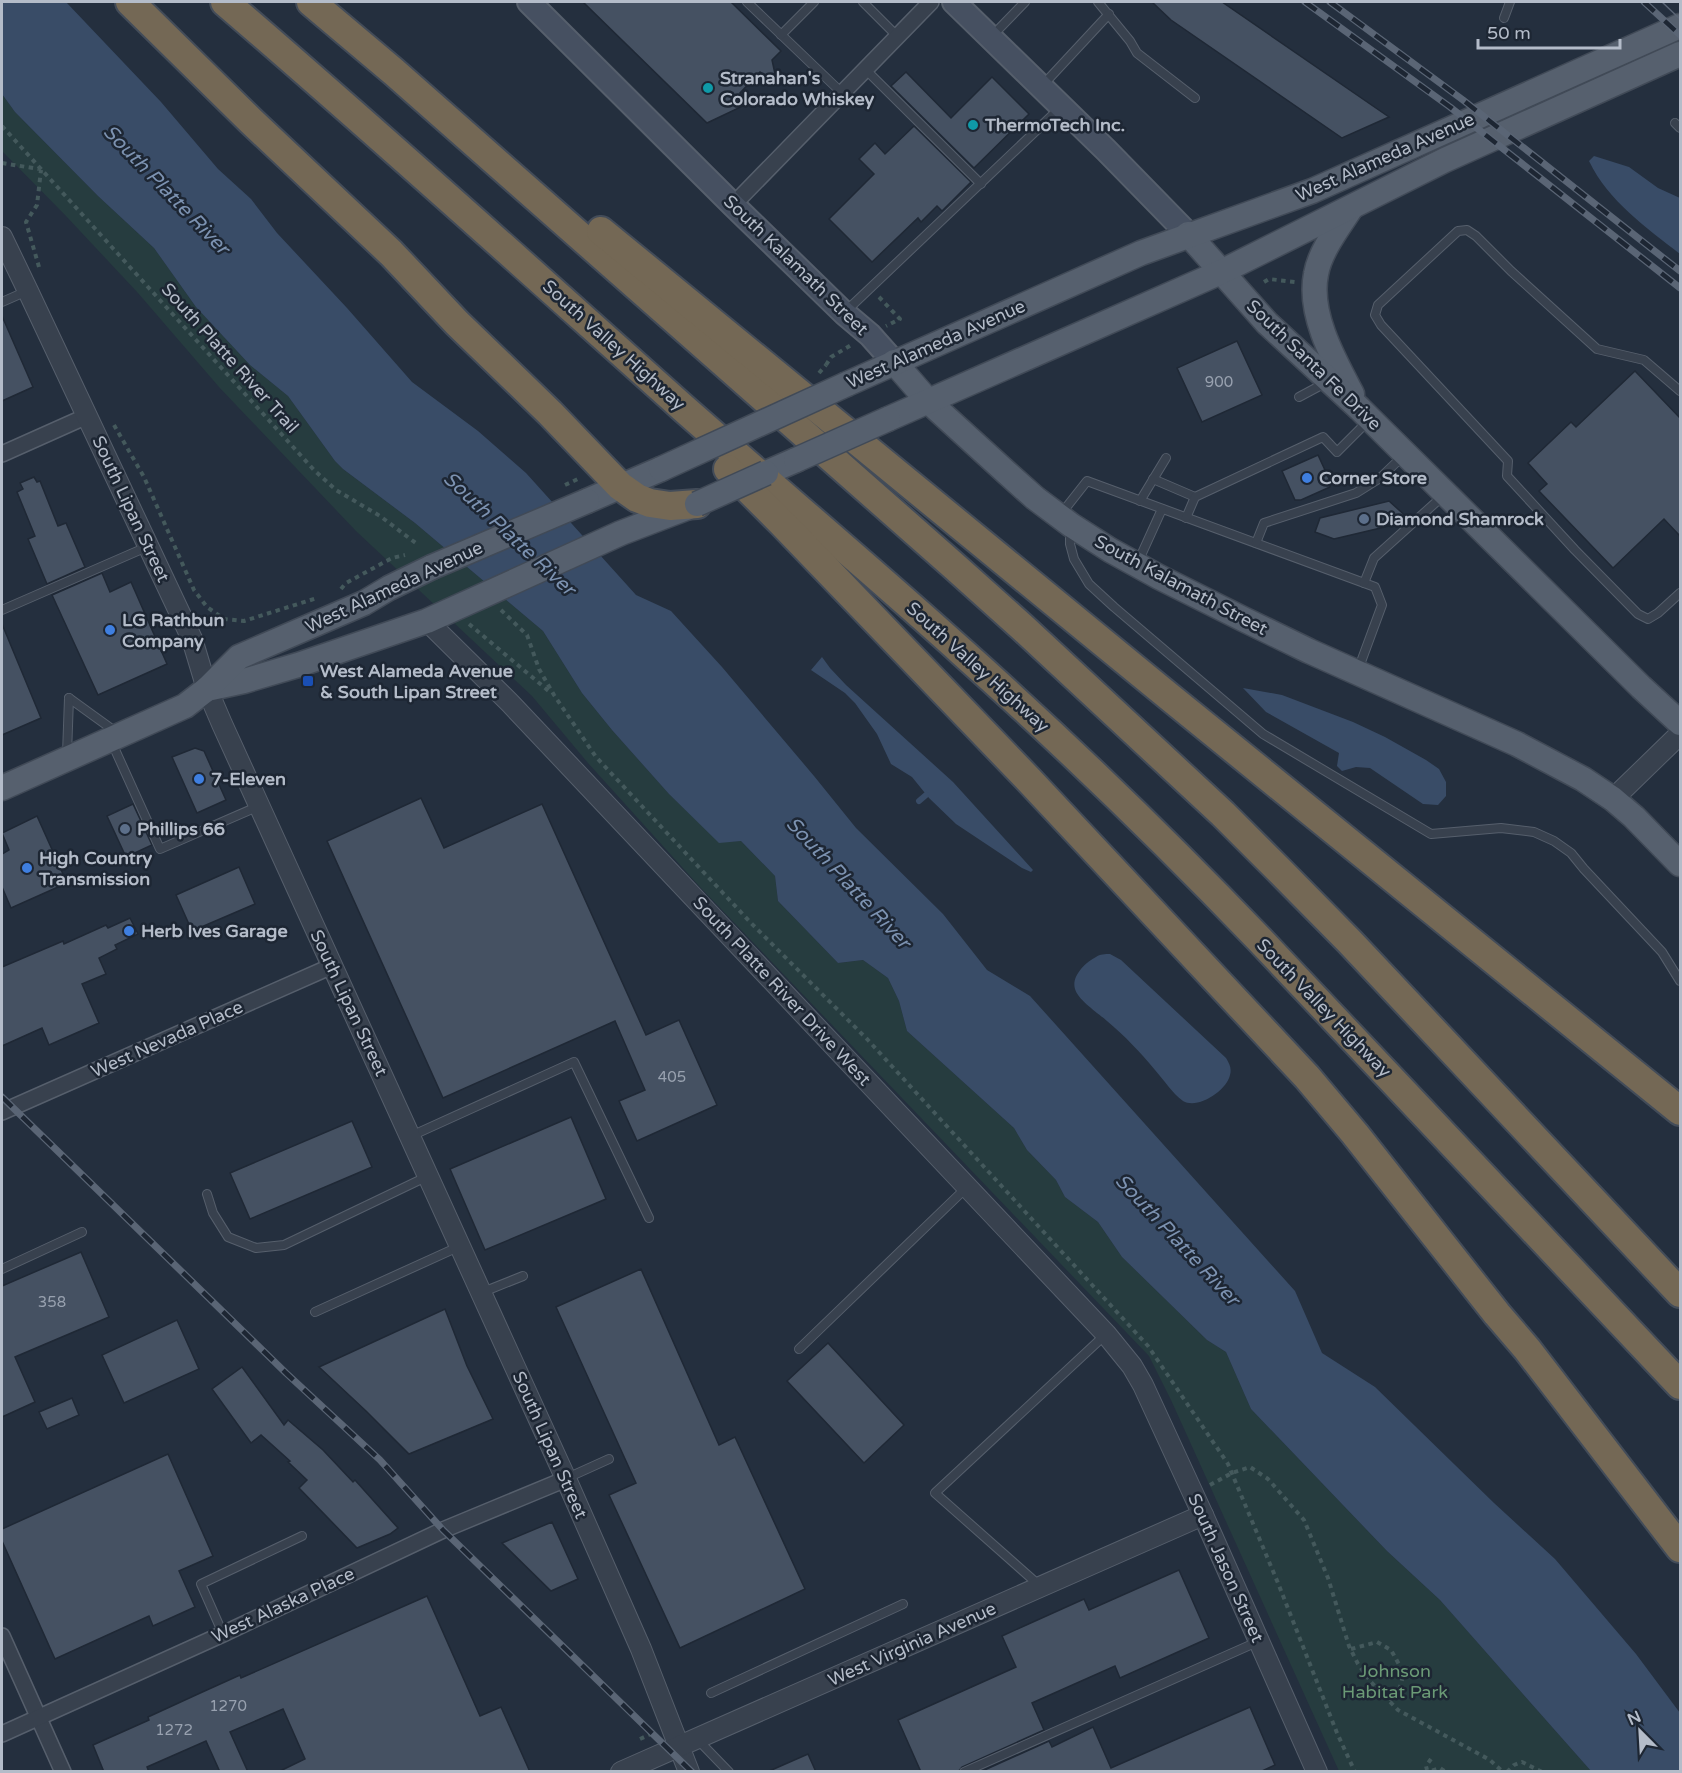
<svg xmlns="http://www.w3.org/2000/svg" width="1682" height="1773" viewBox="0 0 1682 1773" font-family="'Varela Round',sans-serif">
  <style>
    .green { fill: #263c3f }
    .water { fill: #394c67 }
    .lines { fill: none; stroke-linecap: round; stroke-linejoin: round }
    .stream { stroke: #394c67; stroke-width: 6 }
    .building { fill: #455162; stroke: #1f2835; stroke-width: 1.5 }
    .service-casing { stroke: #565f6c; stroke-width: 10 }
    .minor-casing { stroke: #565f6c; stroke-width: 18 }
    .tertiary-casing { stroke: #565f6c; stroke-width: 22 }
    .secondary-casing { stroke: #565f6c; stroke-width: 26 }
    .primary-casing { stroke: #414a57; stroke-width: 27 }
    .motorway-casing { stroke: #434c59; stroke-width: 32 }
    .path { stroke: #44595c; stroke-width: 4; stroke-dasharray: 4.5 4.5; stroke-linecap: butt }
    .service { stroke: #38414e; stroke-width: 8 }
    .minor { stroke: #38414e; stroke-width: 15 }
    .tertiary { stroke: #38414e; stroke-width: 20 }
    .secondary { stroke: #465061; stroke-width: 22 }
    .primary { stroke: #56606e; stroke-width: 24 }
    .motorway { stroke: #746855; stroke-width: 28 }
    .tram { stroke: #5a6575; stroke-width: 1.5 }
    .rail-casing { stroke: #5a6575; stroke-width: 7 }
    .rail { stroke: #1d2633; stroke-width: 4.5; stroke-dasharray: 14; stroke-linecap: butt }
    .primary-bridge-casing { stroke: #414a57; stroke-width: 27; stroke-linecap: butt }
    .path-bridge { stroke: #44595c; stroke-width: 4; stroke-dasharray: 4.5 4.5; stroke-linecap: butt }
    .primary-bridge { stroke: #56606e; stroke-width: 24 }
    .culture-dot { fill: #0f9aa8; stroke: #1d2633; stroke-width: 2 }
    .shop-dot { fill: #3f7fe0; stroke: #1d2633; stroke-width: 2 }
    .service-dot { fill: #5c6f8a; stroke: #1d2633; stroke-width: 2 }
    .transit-dot { fill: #1a4fb4; stroke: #1d2633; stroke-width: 2 }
    .labels { text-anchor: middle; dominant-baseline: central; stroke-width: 5; stroke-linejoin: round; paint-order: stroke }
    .number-label { font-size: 15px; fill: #98a1af }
    .poi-label { font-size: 18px; font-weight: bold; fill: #b4bcc9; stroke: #1d2633; text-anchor: start }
    .street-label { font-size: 18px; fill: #b4bcc9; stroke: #1d2633 }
    .park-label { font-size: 18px; fill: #6b9a76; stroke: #1d2633 }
    .water-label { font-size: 20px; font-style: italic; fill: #7c92b1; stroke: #1d2633 }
  </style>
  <rect width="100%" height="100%" fill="#242f3e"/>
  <polygon class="green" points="2,94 15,112 98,196 154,248 196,307 250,365 288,396 335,461 343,469 415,523 543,631 582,693 612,730 669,794 719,842 741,841 775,876 778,901 838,963 863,960 888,978 899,1001 907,1031 1014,1128 1027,1150 1056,1180 1065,1197 1098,1222 1122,1257 1207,1340 1226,1352 1251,1409 1387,1551 1440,1600 1591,1771 1339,1771 1171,1400 1149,1356 700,887 588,763 532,696 356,531 219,387 138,293 66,216 2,151"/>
  <g class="water">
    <polygon points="2,2 66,2 161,102 218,169 251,199 277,233 347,308 412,382 478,431 526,473 636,595 671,611 722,667 814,776 856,828 943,914 987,970 1030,996 1295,1291 1322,1353 1375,1387 1494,1503 1555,1559 1636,1654 1680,1713 1680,1771 1591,1771 1440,1600 1387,1551 1251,1409 1226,1352 1207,1340 1122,1257 1098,1222 1065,1197 1056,1180 1027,1150 1014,1128 907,1031 899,1001 888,978 863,960 838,963 778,901 775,876 741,841 719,843 669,794 612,730 582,693 543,631 415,523 343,469 335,461 288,396 250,365 196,307 154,248 98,196 15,112 2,94"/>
    <path d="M1594,156l35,11 29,21 22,10v56c-33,-26 -72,-53 -91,-93z"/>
    <polygon points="822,657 830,668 846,685 953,782 1033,870 1031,872 1022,868 956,824 929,798 912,777 891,764 877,734 855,703 845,693 811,670"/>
    <polygon points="1243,688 1282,695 1353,722 1385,737 1426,760 1439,769 1446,782 1446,796 1438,805 1423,804 1370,768 1356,767 1342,771 1337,766 1339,753 1266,712"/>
    <path d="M1110,954l11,6 105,98c3,5 6,10 4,17 -3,15 -32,35 -47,26 -11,-8 -19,-21 -28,-31 -15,-18 -30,-34 -48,-49 -9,-8 -29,-21 -32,-32 -4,-13 11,-27 21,-32 4,-3 9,-3 14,-3z"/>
  </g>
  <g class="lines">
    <polyline class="stream" points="919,801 926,795"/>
  </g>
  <g class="building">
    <polygon points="583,2 731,2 781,51 772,60 777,83 760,72 740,93 745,105 707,123"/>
    <polygon points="1152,2 1222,2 1389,117 1342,138 1171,20"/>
    <polygon points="906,72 951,118 992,77 1029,114 974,168 891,86"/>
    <polygon points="914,126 971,182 942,211 937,206 921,222 918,218 872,262 829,219 874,174 859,159 875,143 885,154"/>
    <polygon points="2,316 33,387 2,401"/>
    <polygon points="1237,341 1262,395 1202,422 1177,368"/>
    <polygon points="1635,371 1680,418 1680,536 1664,519 1613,568 1539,491 1547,484 1528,463 1571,422 1576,427"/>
    <polygon points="1318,455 1330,481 1330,487 1301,500 1295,500 1282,471"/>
    <polygon points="34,477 37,482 40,481 58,526 66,523 85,567 47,584 28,539 35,536 17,492 23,489 20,483"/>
    <polygon points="1389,501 1409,519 1406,522 1334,539 1315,532 1320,518"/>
    <polygon points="102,573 110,592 131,582 167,664 98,695 52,595"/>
    <polygon points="2,624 41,718 2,735"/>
    <polygon points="195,748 204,751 226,800 197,813 172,757"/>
    <polygon points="421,798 444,848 542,804 646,1035 679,1020 717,1105 637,1141 619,1101 645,1090 615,1021 443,1098 327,841"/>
    <polygon points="133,804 152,845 126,857 107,816"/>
    <polygon points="37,816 67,883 11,908 2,887 2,854 9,850 2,833"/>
    <polygon points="239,867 255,904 192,931 176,895"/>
    <polygon points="130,918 138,934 115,945 117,949 99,958 106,974 82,984 99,1023 49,1045 42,1028 2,1046 2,967 63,941 64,944 106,925 108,928"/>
    <polygon points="571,1117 606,1199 485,1250 450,1169"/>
    <polygon points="352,1121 372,1167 250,1219 230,1173"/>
    <polygon points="81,1252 109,1317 15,1357 35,1402 2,1417 2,1286"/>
    <polygon points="641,1269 719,1445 735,1437 805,1589 680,1648 609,1495 636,1483 556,1307"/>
    <polygon points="445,1309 467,1366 493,1419 409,1454 366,1411 319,1367"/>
    <polygon points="177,1320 199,1369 124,1403 102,1355"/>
    <polygon points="828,1343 904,1425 864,1463 787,1381"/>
    <polygon points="242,1367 284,1425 288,1420 323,1450 353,1482 355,1480 398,1528 390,1534 357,1548 299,1488 307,1480 288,1462 290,1461 261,1435 251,1443 212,1389"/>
    <polygon points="72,1398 79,1415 47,1429 39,1412"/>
    <polygon points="168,1454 213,1556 179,1571 195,1607 153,1626 149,1616 55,1659 2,1541 2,1529"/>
    <polygon points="552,1522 578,1579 551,1591 502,1543"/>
    <polygon points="1179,1570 1209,1638 1120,1678 1115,1666 1032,1703 1044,1730 962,1767 958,1772 921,1772 898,1720 1016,1667 1002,1636 1084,1599 1089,1610"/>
    <polygon points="427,1596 480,1716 501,1707 530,1772 278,1772 305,1759 283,1709 230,1732 248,1772 220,1772 206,1741 147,1767 149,1772 104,1772 93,1745 149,1720 148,1717 198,1694 240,1675 241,1678"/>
    <polygon points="1250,1707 1275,1765 1260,1772 980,1772 1049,1741 1052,1747 1093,1727 1111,1768"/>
    <polygon points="808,1754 816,1772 767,1772"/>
  </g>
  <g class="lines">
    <g class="service-casing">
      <g id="service">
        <polyline points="747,2 842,93"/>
        <polyline points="863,2 897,36"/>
        <polyline points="1098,2 1130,41 1137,53 1195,98"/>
        <polyline points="1504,18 1510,2"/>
        <polyline points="781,35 814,2"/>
        <polyline points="992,36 1025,2"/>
        <polyline points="865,69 981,184"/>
        <polyline points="1042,86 1109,14"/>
        <polyline points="1675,123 1680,128"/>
        <polyline points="2,302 27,291"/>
        <polyline points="845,312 1060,108"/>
        <polyline points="1680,391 1644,360 1597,349 1511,271 1476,236 1467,230 1458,231 1378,305 1375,315 1381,325 1508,461 1507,476 1575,550 1638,614 1648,619 1658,613 1680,593"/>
        <polyline points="1299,397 1327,382"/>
        <polyline points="1153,479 1195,497"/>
        <polyline points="1140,501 1166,458"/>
        <polyline points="1061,514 1087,481 1375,587 1382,605 1358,670"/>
        <polyline points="1186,518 1195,497 1323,437 1337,452 1367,422"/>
        <polyline points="1070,529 1070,544 1074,559 1089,584 1114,607 1263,734 1431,834 1501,828 1534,832 1554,841 1571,853 1584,869 1662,952 1680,981"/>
        <polyline points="1256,543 1264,523 1356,493 1380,478 1403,456"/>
        <polyline points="1138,562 1162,509"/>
        <polyline points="1364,583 1374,558 1444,495"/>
        <polyline points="2,610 149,546"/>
        <polyline points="69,698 116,732"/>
        <polyline points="112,743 160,849 259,806"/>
        <polyline points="67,754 69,698"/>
        <polyline points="411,1136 574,1062 649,1218"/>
        <polyline points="207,1194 213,1213 228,1237 256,1248 284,1245 426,1177"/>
        <polyline points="2,1269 82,1232"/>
        <polyline points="483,1292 523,1276"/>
        <polyline points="315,1312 458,1247"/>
        <polyline points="799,1349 966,1188"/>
        <polyline points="567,1478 609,1459"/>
        <polyline points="1040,1586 935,1493 1105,1335"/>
        <polyline points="223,1634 201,1584 302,1536"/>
        <polyline points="711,1693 903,1604"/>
        <polyline points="698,1740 729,1772"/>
        <polyline points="964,1772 1257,1642"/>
      </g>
    </g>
    <g class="minor-casing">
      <g id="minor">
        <polyline points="733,205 931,2"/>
        <polyline points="2,454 87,416"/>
        <polyline points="2,1112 332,966"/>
        <polyline points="2,1636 63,1772"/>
        <polyline points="2,1734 223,1634 443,1530 566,1479"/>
      </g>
    </g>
    <g class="tertiary-casing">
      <g id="tertiary">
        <polyline points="2,237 28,291 192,639 207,689 222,724 566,1479 641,1649 689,1772"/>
        <polyline points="427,621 510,703 1106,1334 1132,1366 1143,1385 1203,1515 1317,1772"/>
        <polyline points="1613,799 1680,734"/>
        <polyline points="621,1772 1203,1515"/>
      </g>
    </g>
    <g class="secondary-casing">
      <g id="secondary">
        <polyline points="529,2 733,205 844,313 870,335 894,362"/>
        <polyline points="954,2 1106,150 1188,234"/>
      </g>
    </g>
    <g class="primary-casing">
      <g id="primary">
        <path d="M1351,208c-13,20 -31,43 -35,66 -8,40 18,86 36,120"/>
        <polyline points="1188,234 1267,323 1360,409 1641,687 1680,723"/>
        <polyline points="894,362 928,401 1007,473 1035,498 1071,525 1110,550 1159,577 1243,619 1309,651 1517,744 1583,779 1613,799 1634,817 1680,864"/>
        <polyline points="847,384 1141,253 1312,191 1680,26"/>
        <polyline points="888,419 1221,272 1445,160 1680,54"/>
        <polyline points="766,473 796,460"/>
        <polyline points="587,501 661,469"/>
        <polyline points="207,689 244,681 298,665 427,621 621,533 689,507"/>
        <polyline points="2,788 185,706 207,689 239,657 364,603 389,588 432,567"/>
      </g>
    </g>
    <g class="motorway-casing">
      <g id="motorway">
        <polyline points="130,2 251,121 391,253 457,323 550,413 620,486 637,498 650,503 670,506 697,504"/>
        <path d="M225,2c154,132 305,269 457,405 93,82 188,162 280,245 103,92 202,188 298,288l420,445"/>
        <polyline points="311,2 394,72 954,566 1022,627 1223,814 1278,869 1350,942 1680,1293"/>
        <polyline points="601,231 1172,699 1680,1111"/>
        <polyline points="728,469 782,523 1029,780 1307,1077 1355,1134 1497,1314 1527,1349 1680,1548"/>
      </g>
    </g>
    <g class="path">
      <polyline points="2,126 314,470 336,490 380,516 417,544"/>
      <polyline points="2,163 39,169"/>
      <polyline points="39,267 26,222 37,205 41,170"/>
      <polyline points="1264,282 1269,279 1295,282"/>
      <polyline points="879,297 900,319 886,326"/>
      <polyline points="826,365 831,357 853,344"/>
      <polyline points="114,425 144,477 194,590 207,607 224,619 244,621 317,598"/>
      <polyline points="565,485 580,478"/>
      <polyline points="341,589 346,583 392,558 405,555"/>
      <polyline points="501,610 527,635 539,669 554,695 596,757 751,923 867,1039 1148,1346 1228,1464 1278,1583 1337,1733 1355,1772"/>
      <polyline points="469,624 551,693"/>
      <polyline points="1210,1485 1232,1473 1250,1467 1268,1479 1304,1520 1328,1578 1349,1646 1358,1664 1371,1682 1398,1710 1490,1760 1503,1772"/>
      <polyline points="1351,1649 1377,1642 1391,1650 1401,1668 1402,1680 1399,1690 1390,1701"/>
      <polyline points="640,1739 653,1733 654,1731"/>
      <polyline points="1431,1759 1426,1766 1427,1770 1431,1771 1440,1768 1446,1772"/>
      <polyline points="1507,1772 1514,1765 1522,1762 1542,1772"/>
    </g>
    <use href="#service" class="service"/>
    <use href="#minor" class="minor"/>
    <use href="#tertiary" class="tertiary"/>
    <use href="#secondary" class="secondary"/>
    <use href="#primary" class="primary"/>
    <use href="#motorway" class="motorway"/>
    <g class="tram">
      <polyline points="1662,2 1680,19"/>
      <polyline points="1679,2 1680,3"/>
    </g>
    <g class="rail-casing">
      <g id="rail">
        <polyline points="1305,2 1450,107 1680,288"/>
        <polyline points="1330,2 1463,100 1680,271"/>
        <polyline points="1644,2 1680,35"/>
        <polyline points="2,1097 286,1373 380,1460 443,1530 692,1772"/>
      </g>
    </g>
    <use href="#rail" class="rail"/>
    <g class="primary-bridge-casing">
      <g id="primary-bridge">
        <polyline points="796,460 888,419"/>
        <polyline points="661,469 847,384"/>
        <polyline points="697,504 766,473"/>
        <polyline points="432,567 587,501"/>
      </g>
    </g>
    <polyline class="path-bridge" points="819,373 826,365"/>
    <use href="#primary-bridge" class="primary-bridge"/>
  </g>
  <g class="culture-dot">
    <circle cx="708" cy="88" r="6"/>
    <circle cx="973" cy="125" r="6"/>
  </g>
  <g class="shop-dot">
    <circle cx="1307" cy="478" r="6"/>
    <circle cx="110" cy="630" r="6"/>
    <circle cx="199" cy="779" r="6"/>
    <circle cx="27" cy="868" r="6"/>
    <circle cx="129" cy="931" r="6"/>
  </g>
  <g class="service-dot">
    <circle cx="1364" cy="519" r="6"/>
    <circle cx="125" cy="829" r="6"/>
  </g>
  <rect class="transit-dot" x="302" y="675" width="12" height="12" rx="3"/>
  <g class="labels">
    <g class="number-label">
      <text x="1219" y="382">900</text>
      <text x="672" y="1077">405</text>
      <text x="52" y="1302">358</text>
      <text x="228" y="1706">1270</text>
      <text x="174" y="1730">1272</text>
    </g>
    <g class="poi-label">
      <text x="720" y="78">Stranahan's<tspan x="720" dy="21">Colorado Whiskey</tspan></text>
      <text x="985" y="125">ThermoTech Inc.</text>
      <text x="1319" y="478">Corner Store</text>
      <text x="1376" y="519">Diamond Shamrock</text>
      <text x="122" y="620">LG Rathbun<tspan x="122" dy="21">Company</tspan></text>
      <text x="320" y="671">West Alameda Avenue<tspan x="320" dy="21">&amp; South Lipan Street</tspan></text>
      <text x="211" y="779">7-Eleven</text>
      <text x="137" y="829">Phillips 66</text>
      <text x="39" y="858">High Country<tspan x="39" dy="21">Transmission</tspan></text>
      <text x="141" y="931">Herb Ives Garage</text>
    </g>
    <g class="street-label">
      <text transform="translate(1385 157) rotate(-24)">West Alameda Avenue</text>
      <text transform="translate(796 265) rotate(44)">South Kalamath Street</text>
      <text transform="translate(936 344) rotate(-24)">West Alameda Avenue</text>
      <text transform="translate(614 345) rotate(42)">South Valley Highway</text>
      <text transform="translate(230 358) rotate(48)">South Platte River Trail</text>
      <text transform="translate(1314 365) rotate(44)">South Santa Fe Drive</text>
      <text transform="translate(131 509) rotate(65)">South Lipan Street</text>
      <text transform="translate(1181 585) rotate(28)">South Kalamath Street</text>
      <text transform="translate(394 587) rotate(-25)">West Alameda Avenue</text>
      <text transform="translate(978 667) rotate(42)">South Valley Highway</text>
      <text transform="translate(782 991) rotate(47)">South Platte River Drive West</text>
      <text transform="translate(349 1003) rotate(65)">South Lipan Street</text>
      <text transform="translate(1324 1008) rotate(46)">South Valley Highway</text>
      <text transform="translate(167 1039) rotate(-24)">West Nevada Place</text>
      <text transform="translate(550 1445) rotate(66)">South Lipan Street</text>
      <text transform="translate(1226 1568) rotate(66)">South Jason Street</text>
      <text transform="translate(283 1605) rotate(-25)">West Alaska Place</text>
      <text transform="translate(912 1644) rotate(-24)">West Virginia Avenue</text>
    </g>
    <g class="park-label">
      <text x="1395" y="1671">Johnson<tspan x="1395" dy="21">Habitat Park</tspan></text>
    </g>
    <g class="water-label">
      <text transform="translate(166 190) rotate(46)">South Platte River</text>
      <text transform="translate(509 534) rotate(43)">South Platte River</text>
      <text transform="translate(848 883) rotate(47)">South Platte River</text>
      <text transform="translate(1177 1240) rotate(47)">South Platte River</text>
    </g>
  </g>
  <rect width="1682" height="1773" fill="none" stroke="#b4bcc9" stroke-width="6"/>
  <g transform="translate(1640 1731) rotate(336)" stroke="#1d2633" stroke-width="4.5" paint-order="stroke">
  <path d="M0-4.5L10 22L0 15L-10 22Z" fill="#b4bcc9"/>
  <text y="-9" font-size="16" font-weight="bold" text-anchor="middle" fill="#b4bcc9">N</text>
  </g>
  <path d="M1478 39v9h142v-9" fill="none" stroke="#b4bcc9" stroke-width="3"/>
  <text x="1487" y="39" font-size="18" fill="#b4bcc9" stroke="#1d2633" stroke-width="4.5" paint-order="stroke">50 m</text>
</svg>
